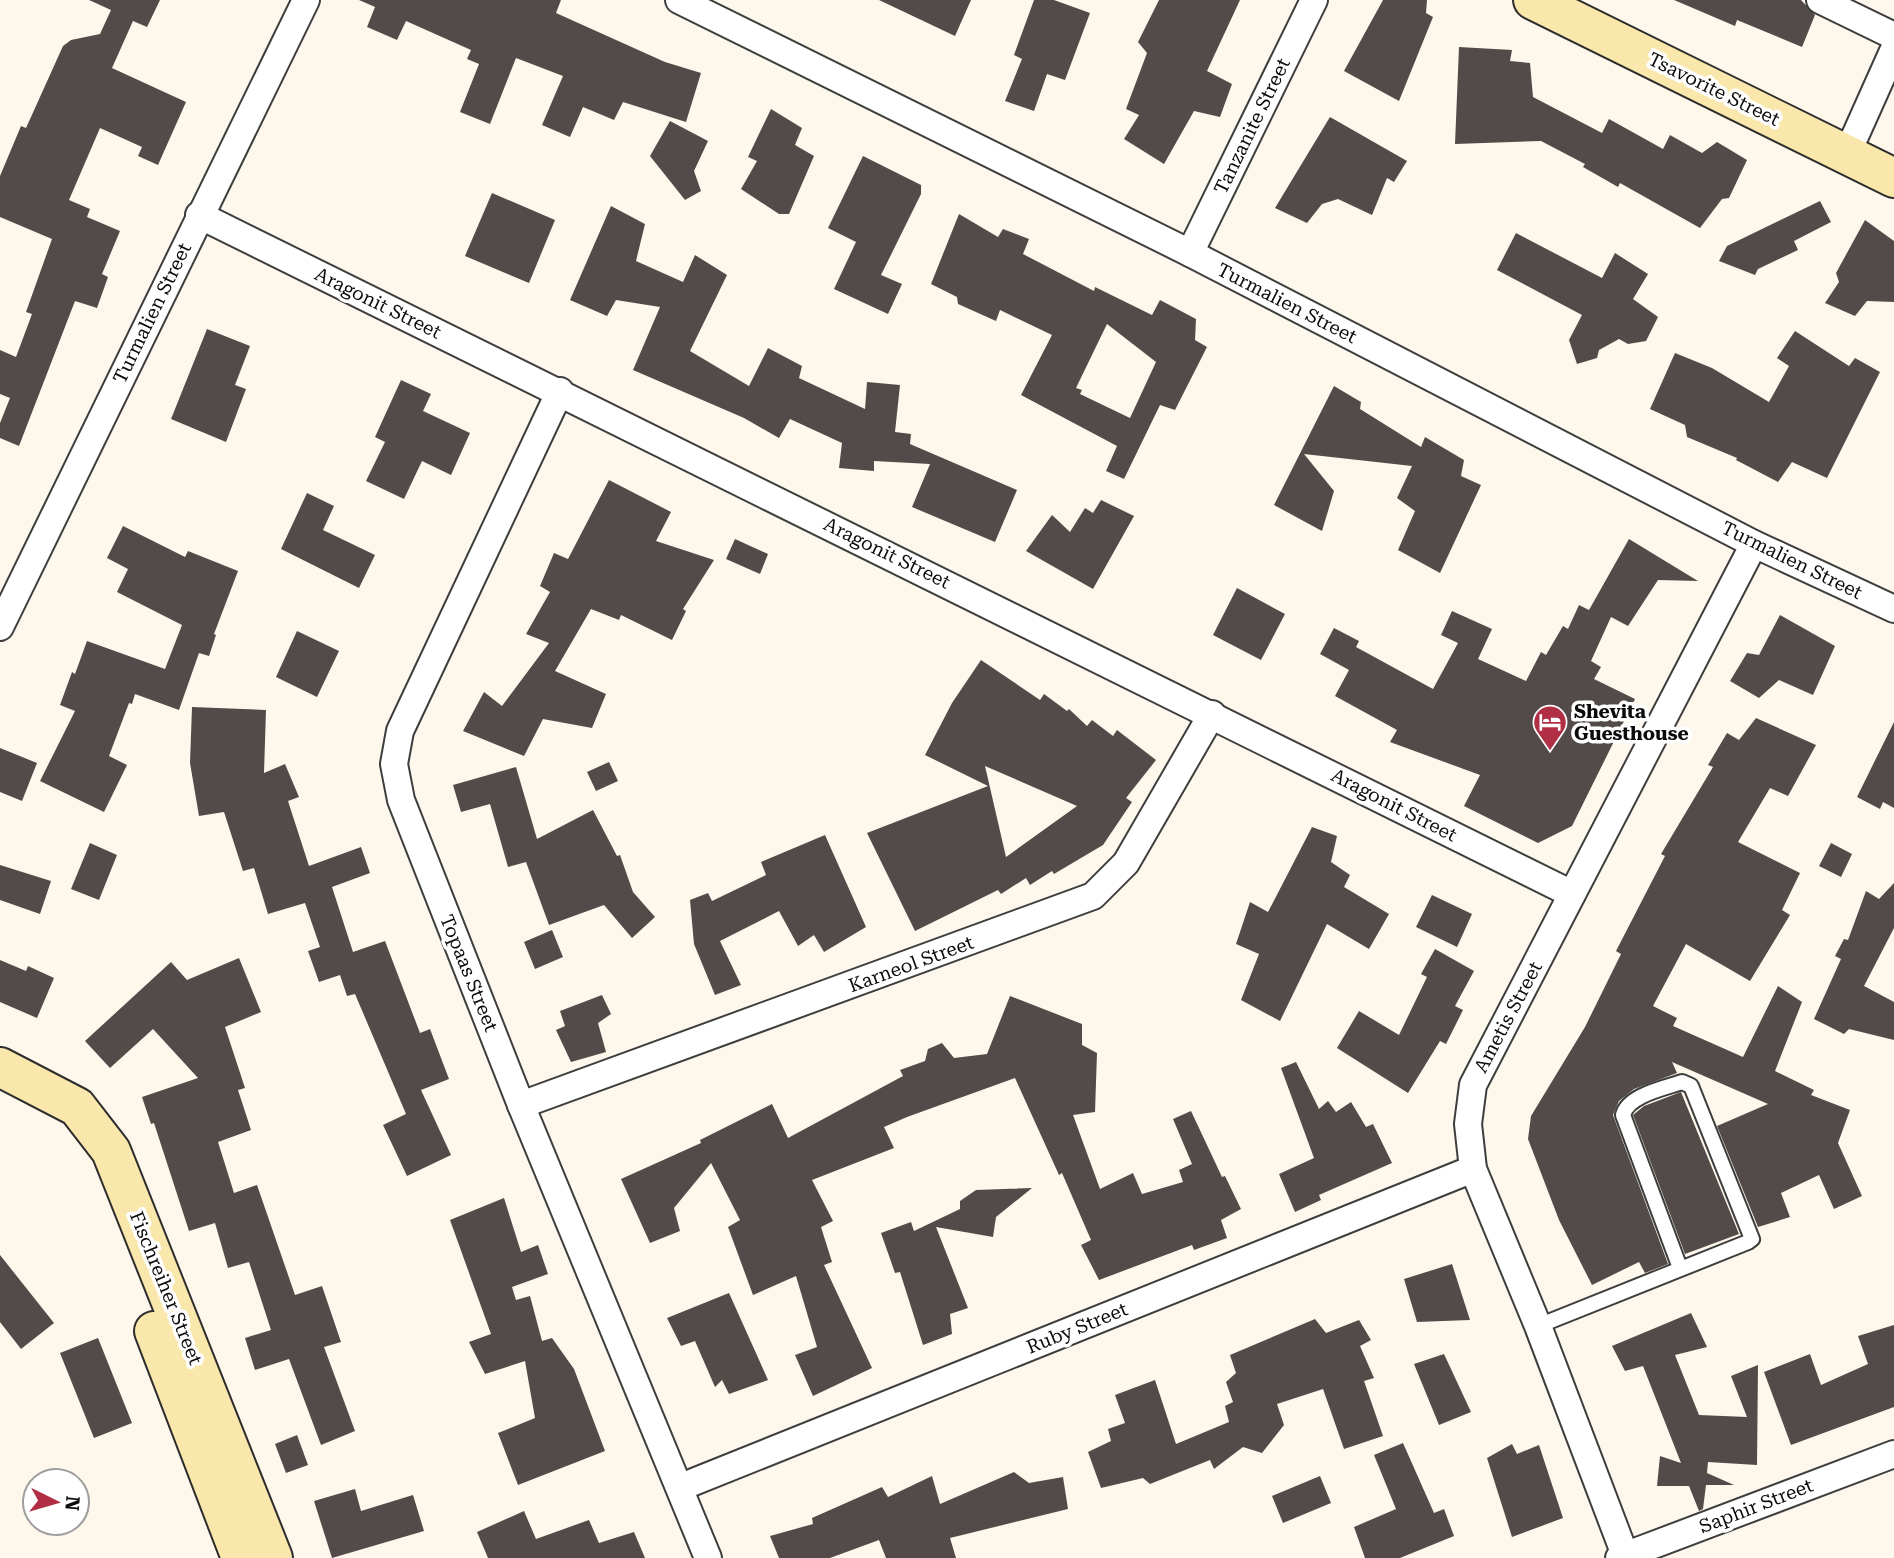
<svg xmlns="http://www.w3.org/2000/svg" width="1894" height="1558" viewBox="0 0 1894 1558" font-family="'Roboto Serif',serif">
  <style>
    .building { fill: #534b49; fill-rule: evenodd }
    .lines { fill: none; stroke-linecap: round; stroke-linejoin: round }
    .lane-casing { stroke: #3e3e3e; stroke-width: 18 }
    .street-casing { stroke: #3e3e3e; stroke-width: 30 }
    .secondary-casing { stroke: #2d2d2d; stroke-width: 42 }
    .lane { stroke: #fff; stroke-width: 14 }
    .street { stroke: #fff; stroke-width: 26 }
    .secondary { stroke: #f9e7ab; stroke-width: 38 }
    .labels { text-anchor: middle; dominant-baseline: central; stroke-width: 7; stroke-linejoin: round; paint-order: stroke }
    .street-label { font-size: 19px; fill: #0b0b0b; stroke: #fff }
    .poi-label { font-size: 19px; font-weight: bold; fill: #0b0b0b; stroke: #fff; text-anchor: start }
  </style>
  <rect width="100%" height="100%" fill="#fdf8eb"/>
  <g class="building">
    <polygon points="89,0 160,0 147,27 133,21 112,68 186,102 158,165 138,156 142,147 100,128 69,200 90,209 87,217 120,231 102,274 108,277 97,308 75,301 19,446 0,438 0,423 10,398 0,394 0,350 16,357 32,314 26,312 52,239 0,217 0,176 21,126 26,128 63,46 71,40 100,34 111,10"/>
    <polygon points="359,0 561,0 556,13 665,62 701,73 686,122 623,102 614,120 583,107 570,137 542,125 563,76 516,58 490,124 460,112 479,64 467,59 471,50 406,21 397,40 367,27 375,7"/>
    <polygon points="879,0 971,0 955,36"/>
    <polygon points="1034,0 1054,0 1090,13 1065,80 1047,74 1034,111 1005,101 1022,59 1014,55"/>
    <polygon points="1159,0 1240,0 1207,71 1232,84 1220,117 1194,111 1164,164 1124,139 1139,115 1126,109 1147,53 1138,42"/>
    <polygon points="1383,0 1427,0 1426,13 1433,17 1399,101 1344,71"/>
    <polygon points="1674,0 1801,0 1815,15 1802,47 1737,20 1735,26"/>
    <polygon points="1459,47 1512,50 1510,61 1530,63 1533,97 1602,133 1609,119 1663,149 1670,135 1702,153 1717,142 1747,160 1729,198 1722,199 1700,228 1620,183 1618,187 1583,167 1585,164 1541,141 1455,144"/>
    <polygon points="771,109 802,128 795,145 814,156 789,214 779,214 741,189 757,161 748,157"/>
    <polygon points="1330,117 1407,161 1394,182 1387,178 1372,215 1338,199 1322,204 1307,223 1275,208"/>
    <polygon points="670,121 708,141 694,171 701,191 685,200 650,156"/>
    <polygon points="863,156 921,185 921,194 881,275 902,284 888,314 834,289 856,242 828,228"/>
    <polygon points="492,193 555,220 529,283 465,256"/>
    <polygon points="1820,201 1831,222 1794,241 1798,250 1758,269 1755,275 1719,261 1727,246"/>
    <polygon points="611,206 645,224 636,261 683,282 695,255 727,275 690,351 749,386 768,348 802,366 799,378 865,409 867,382 900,385 895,432 911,434 910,444 1017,490 995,542 912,507 930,464 874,461 874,471 839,468 842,443 790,419 779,438 744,418 633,370 660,307 616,300 607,316 570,300"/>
    <path d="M959,214l39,23 5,-8 26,10 -6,15 71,37 1,-4 57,28 8,-15 36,19 -1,21 12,7 -32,63 -15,-5 -36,74 -18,-8 11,-25 -96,-51 31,-60 -52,-25 -4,11 -38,-17 -1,-7 -26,-13zM1107,324l49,38 -26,56 -50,-24 2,-4 -6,-2z"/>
    <polygon points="1865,220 1894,241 1894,302 1867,301 1855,316 1825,303 1839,282 1836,273"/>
    <polygon points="1516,233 1602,278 1615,253 1648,274 1633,299 1658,317 1646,341 1628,344 1619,339 1599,350 1597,358 1577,364 1569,340 1582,315 1497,270"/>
    <polygon points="207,329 250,346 235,385 246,389 226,442 171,419"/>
    <polygon points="1795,331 1849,366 1855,358 1880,372 1827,478 1792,462 1778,482 1736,460 1737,458 1687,437 1685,425 1650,409 1675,353 1712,368 1769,402 1789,366 1777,358"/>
    <polygon points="401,380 431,394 423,411 470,433 451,475 422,461 404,499 366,481 385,442 375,437"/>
    <polygon points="1334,386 1361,402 1360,409 1421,447 1425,437 1464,460 1461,476 1481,485 1440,573 1398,550 1415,511 1397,498 1412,466 1304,454 1334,491 1322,531 1274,505"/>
    <polygon points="609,480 671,512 656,541 714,560 683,609 686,611 672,640 621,615 619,620 591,609 555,671 606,694 592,728 543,719 524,756 463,731 484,692 502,706 549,643 526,634 550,592 540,586 554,553 568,559"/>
    <polygon points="307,493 334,506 323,530 375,555 359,588 281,549"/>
    <polygon points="1101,500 1134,516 1093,589 1026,551 1052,515 1070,532 1085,508 1093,513"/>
    <polygon points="123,526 185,557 188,551 238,571 214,634 216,635 209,656 199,653 179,710 135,694 132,704 129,703 109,756 127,765 104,812 40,781 75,711 60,705 72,672 75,674 87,641 165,669 182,625 117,592 128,569 107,558"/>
    <polygon points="735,539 768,554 760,574 726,559"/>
    <polygon points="1629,539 1698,581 1658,580 1628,626 1611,617 1591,661 1601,667 1594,679 1635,699 1572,826 1538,843 1464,806 1480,775 1390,742 1397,730 1335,696 1349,670 1320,654 1334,628 1359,641 1356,647 1433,689 1458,643 1441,635 1452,611 1492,629 1478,659 1526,681 1541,652 1546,655 1563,626 1568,629 1579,605 1589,610"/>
    <polygon points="1237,588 1285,614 1261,660 1213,635"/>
    <polygon points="1780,615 1835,646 1813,695 1779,680 1759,698 1730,681 1747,653 1759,655"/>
    <polygon points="297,631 339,651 317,697 276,677"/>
    <path d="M981,660l59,40 4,-6 23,17 2,-2 18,17 5,-6 21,16 4,-6 39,30 -30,38 6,4 -29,43 -49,29 -2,-3 -22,14 -4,-7 -25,16 -3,-4 -83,41 -48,-98 121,-47 -63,-31 27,-52zM985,766l92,40 -71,51z"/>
    <polygon points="192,707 266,710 264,773 285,764 299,797 288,801 309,866 361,847 370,873 332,887 353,952 385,941 420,1033 430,1029 449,1079 421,1090 451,1155 407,1176 383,1125 406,1114 355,994 347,996 340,975 319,982 308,951 320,947 305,903 268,914 254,868 243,871 224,812 199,816 190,763"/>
    <polygon points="1756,718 1816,745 1788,796 1770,788 1738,842 1800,873 1782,910 1790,915 1750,981 1686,944 1653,1006 1677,1018 1673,1026 1743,1057 1778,986 1802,1002 1775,1071 1814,1090 1811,1095 1850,1110 1838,1143 1862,1196 1834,1209 1819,1175 1781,1193 1790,1217 1758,1227 1717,1126 1768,1104 1672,1062 1677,1073 1634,1089 1619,1101 1613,1115 1668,1264 1645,1273 1639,1262 1592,1285 1559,1220 1528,1139 1531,1116 1585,1027 1621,954 1616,951 1665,856 1661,854 1713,767 1708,765 1727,733 1739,740"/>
    <polygon points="1894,722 1894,808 1883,802 1880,809 1857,797"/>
    <polygon points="0,748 37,763 22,801 0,792"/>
    <polygon points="609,762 618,781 596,791 587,772"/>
    <polygon points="516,767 537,839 593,810 617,856 620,855 633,892 655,917 632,938 604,905 549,925 526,862 508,867 490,804 461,812 453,785"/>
    <polygon points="1312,827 1337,836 1331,862 1350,875 1344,887 1389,914 1369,949 1327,924 1280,1021 1241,1000 1259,954 1236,944 1250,902 1268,912"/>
    <polygon points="825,835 866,927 824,952 814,935 798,946 779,911 720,941 741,985 715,995 694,944 690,900 708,893 712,901 766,875 761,862"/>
    <polygon points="90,843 117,855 99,900 71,889"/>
    <polygon points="1831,843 1852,854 1841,877 1819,866"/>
    <polygon points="0,865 51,881 40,914 0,900"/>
    <polygon points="1894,883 1894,928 1864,986 1894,1002 1894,1040 1849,1029 1844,1034 1814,1019 1841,959 1835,956 1844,939 1848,940 1866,891 1879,899"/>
    <polygon points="1432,895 1472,914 1457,947 1416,927"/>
    <polygon points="552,930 563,957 535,969 524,942"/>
    <polygon points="1435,949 1474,971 1455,1006 1463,1010 1446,1044 1440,1041 1408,1093 1337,1048 1359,1011 1399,1035 1427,977 1421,974"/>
    <polygon points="239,958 261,1012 225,1027 245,1088 238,1090 251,1130 218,1142 234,1193 257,1185 295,1295 322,1286 341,1342 324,1347 355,1431 321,1445 289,1359 255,1370 245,1338 271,1330 249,1262 228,1268 215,1223 189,1231 154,1123 151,1124 142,1097 198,1078 153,1029 110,1068 85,1041 171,962 187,980"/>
    <polygon points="0,960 26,971 28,966 54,978 37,1018 0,1002"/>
    <polygon points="602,995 611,1014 598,1023 606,1052 571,1062 556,1030 565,1026 560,1011"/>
    <polygon points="1010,996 1082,1024 1082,1045 1097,1053 1095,1112 1073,1115 1100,1189 1133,1173 1142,1194 1183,1182 1179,1170 1192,1164 1173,1119 1191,1111 1222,1177 1225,1176 1241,1209 1221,1220 1227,1238 1194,1250 1192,1245 1099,1280 1081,1245 1091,1240 1062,1173 1059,1175 1015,1078 907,1117 884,1127 894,1148 812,1180 833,1221 821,1227 832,1262 824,1265 872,1368 813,1396 795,1355 817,1347 796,1276 753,1295 728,1227 740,1220 711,1163 674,1208 680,1231 650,1243 621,1179 701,1143 700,1140 772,1104 788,1138 903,1076 900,1070 925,1061 928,1049 942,1043 954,1058 987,1054"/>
    <polygon points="1296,1062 1319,1109 1328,1101 1336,1112 1351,1102 1366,1127 1373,1124 1392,1163 1319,1195 1321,1200 1295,1212 1279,1174 1314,1158 1281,1068"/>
    <polygon points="1681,1092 1739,1234 1685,1254 1633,1115 1644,1106"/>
    <polygon points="1032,1188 996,1217 993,1237 936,1227 968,1308 950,1314 952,1334 923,1345 900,1272 895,1273 881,1233 911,1222 914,1231 960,1209 960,1201 976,1190"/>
    <polygon points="504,1198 521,1252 538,1245 548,1274 512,1287 516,1300 530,1296 542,1341 552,1338 574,1369 605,1451 518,1485 498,1433 535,1418 525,1361 485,1374 469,1342 491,1334 450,1220"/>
    <polygon points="0,1255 54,1323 21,1349 0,1322"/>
    <polygon points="1452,1264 1470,1320 1417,1322 1404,1279"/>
    <polygon points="729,1293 768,1380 729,1394 722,1380 715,1387 695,1341 681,1346 667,1318"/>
    <polygon points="1691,1313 1707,1347 1675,1355 1699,1415 1747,1417 1731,1376 1758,1365 1757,1465 1708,1462 1707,1473 1734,1485 1706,1485 1703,1509 1699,1511 1689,1486 1657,1486 1660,1456 1681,1463 1643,1366 1625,1371 1612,1346"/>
    <polygon points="1315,1319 1326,1333 1359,1320 1371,1340 1360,1346 1374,1378 1364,1381 1383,1436 1344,1449 1323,1389 1277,1404 1284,1425 1262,1453 1243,1447 1214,1469 1210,1460 1150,1484 1143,1478 1101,1488 1088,1452 1111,1441 1108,1429 1125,1423 1115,1395 1155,1380 1176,1444 1229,1422 1225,1406 1233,1402 1226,1382 1236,1373 1230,1355"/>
    <polygon points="1894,1325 1894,1407 1791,1445 1764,1372 1810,1354 1821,1385 1868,1364 1858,1336"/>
    <polygon points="98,1338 132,1423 94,1438 60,1353"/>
    <polygon points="1444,1354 1471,1412 1439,1425 1414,1364"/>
    <polygon points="297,1435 308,1465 286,1473 275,1444"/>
    <polygon points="1403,1443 1434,1513 1444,1509 1454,1536 1400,1558 1365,1558 1354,1527 1396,1509 1374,1455"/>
    <polygon points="1512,1444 1517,1454 1539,1445 1563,1518 1512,1537 1487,1458"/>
    <polygon points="1014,1472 1029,1483 1063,1477 1068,1509 950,1538 956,1558 886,1558 879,1540 830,1558 779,1558 770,1536 813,1524 812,1518 882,1487 888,1497 932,1476 940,1504"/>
    <polygon points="1320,1476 1331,1503 1283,1523 1272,1496"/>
    <polygon points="355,1489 361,1511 413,1495 424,1531 332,1558 314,1501"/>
    <polygon points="524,1511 536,1539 589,1520 599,1543 634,1532 645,1558 488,1558 477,1532"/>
  </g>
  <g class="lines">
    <g class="lane-casing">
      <path id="lane" d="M1538,1326l210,-84 4,-3 -61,-153 -9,-4c-17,6 -54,13 -59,33l57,153"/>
    </g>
    <g class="street-casing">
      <g id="street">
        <polyline points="679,0 1190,253 1754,544 1894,609"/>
        <polyline points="1820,0 1894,36"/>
        <polyline points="1847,154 1894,49"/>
        <polyline points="199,215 1572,894"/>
        <polyline points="1190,253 1314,0"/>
        <polyline points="560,391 400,731 394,764 401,800 521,1105 708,1558"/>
        <polyline points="0,627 306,0"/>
        <polyline points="521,1105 1093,896 1126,863 1212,714"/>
        <polyline points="681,1487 1473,1169"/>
        <polyline points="1625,1555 1538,1326 1473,1169 1468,1124 1473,1085 1754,544"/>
        <polyline points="1619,1558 1894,1454"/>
      </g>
    </g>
    <g class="secondary-casing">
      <g id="secondary">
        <polyline points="1533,0 1894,178"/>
        <polyline points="0,1067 77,1107 111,1151 273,1558"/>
        <polyline points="154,1331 241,1558"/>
      </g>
    </g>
    <use href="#lane" class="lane"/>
    <use href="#street" class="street"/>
    <use href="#secondary" class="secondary"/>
  </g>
  <defs>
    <g id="hotel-pin" transform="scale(1.75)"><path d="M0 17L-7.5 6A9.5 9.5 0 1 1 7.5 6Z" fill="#b02f44" stroke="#fff"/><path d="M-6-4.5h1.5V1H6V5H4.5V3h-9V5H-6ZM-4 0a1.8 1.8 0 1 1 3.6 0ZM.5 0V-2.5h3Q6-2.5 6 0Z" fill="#fff"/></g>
  </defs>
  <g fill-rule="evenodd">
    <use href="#hotel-pin" x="1550" y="722"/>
  </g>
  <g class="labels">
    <g class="street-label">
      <text transform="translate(1714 89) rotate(26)">Tsavorite Street</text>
      <text transform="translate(1252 126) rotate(-64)">Tanzanite Street</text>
      <text transform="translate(378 303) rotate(26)">Aragonit Street</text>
      <text transform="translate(1287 303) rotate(27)">Turmalien Street</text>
      <text transform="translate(152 313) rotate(-64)">Turmalien Street</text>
      <text transform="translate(887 553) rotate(26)">Aragonit Street</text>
      <text transform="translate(1792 560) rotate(26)">Turmalien Street</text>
      <text transform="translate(1394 805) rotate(27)">Aragonit Street</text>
      <text transform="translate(911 964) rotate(-20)">Karneol Street</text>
      <text transform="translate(469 973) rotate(68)">Topaas Street</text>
      <text transform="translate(1508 1017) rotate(-62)">Ametis Street</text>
      <text transform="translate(166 1288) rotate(68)">Fischreiher Street</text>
      <text transform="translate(1077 1328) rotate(-22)">Ruby Street</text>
      <text transform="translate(1756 1506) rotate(-21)">Saphir Street</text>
    </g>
    <g class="poi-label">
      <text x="1574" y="711">Shevita<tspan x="1574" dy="22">Guesthouse</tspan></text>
    </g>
  </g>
  <g transform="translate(56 1502) rotate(95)"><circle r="33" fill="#ffffff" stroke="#9d9d9d" stroke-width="2"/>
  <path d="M0-5L12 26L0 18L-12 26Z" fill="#b02f44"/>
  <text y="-10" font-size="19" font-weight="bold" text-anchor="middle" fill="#0b0b0b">N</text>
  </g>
</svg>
